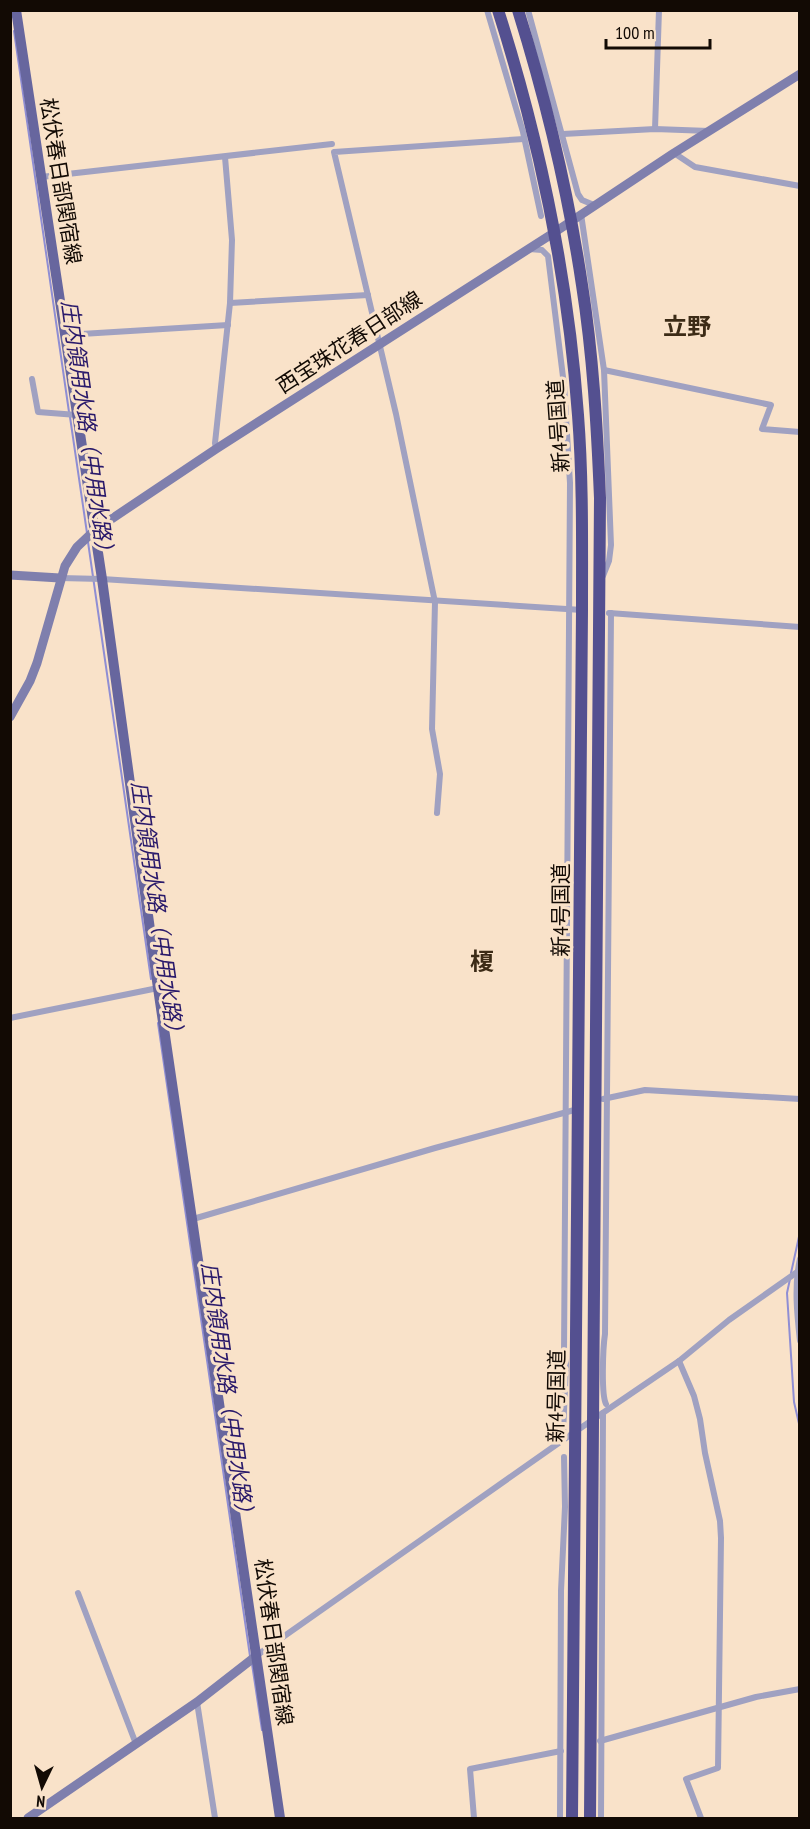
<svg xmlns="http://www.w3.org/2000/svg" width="810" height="1829" viewBox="0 0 810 1829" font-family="'PT Sans Narrow','Noto Sans JP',sans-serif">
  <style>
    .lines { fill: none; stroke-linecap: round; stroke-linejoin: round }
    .stream { stroke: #8f8ed4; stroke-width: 2 }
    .street { stroke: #a0a1c1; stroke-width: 6 }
    .secondary { stroke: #7f7fad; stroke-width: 9 }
    .primary { stroke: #67669e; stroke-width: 10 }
    .highway { stroke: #545090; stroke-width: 12 }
    .labels { text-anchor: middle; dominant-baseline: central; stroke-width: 6; stroke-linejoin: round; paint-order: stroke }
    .street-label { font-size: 21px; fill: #120a04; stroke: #f9e2c9 }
    .water-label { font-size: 22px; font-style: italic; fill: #2a1a6b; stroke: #f9e2c9 }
    .quarter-label { font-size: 24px; font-weight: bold; fill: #3c2b16; stroke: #f9e2c9 }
  </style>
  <rect width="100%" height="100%" fill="#f9e2c9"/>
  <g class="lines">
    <g class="stream">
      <polyline points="14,31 69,412"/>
      <polyline points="70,417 87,533"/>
      <polyline points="88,542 151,979"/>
      <polyline points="158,1023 250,1656"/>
      <polyline points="791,1273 800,1232"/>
      <polyline points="790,1279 787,1293 794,1402 800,1428"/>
      <polyline points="252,1664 262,1730"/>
    </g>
    <g class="street">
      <polyline points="487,10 523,132 541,216"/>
      <polyline points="528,10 578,194 582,200 594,205"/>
      <polyline points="655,129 659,10"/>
      <polyline points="563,134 655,129 709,131"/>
      <polyline points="674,153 695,167 800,186"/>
      <polyline points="41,177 332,144"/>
      <polyline points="581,214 604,370 611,545 609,561 603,576"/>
      <polyline points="529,249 542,250 548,256 564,385 570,483 564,1354 566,1364 563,1434"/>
      <polyline points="230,303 368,295"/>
      <polyline points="65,335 228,325"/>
      <polyline points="604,370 771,405 762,429 800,432"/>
      <polyline points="32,379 38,412 77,415"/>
      <polyline points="216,449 215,443 230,303 232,240 225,157"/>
      <polyline points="60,578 102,579 582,610"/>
      <polyline points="609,613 800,627"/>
      <polyline points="437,813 440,774 432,729 435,602 396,414 334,152 524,139"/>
      <polyline points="10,1018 158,988"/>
      <polyline points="603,1099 645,1090 800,1099"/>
      <polyline points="193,1219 435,1148 578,1109"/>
      <path d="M800,1259c-6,27 -3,55 0,82"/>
      <polyline points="679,1361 694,1396 700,1419 705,1453 720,1521 721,1538 718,1768 686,1779 701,1818"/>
      <path d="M606,1404c-5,-10 -3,-57 -1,-70l6,-721"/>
      <polyline points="78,1593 136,1744"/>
      <polyline points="256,1656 563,1440 679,1361 729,1320 800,1270"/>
      <polyline points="197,1702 215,1818"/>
      <polyline points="600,1741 756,1697 800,1689"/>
      <polyline points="474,1818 470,1769 561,1751"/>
      <polyline points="560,1818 561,1591 565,1507 564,1457"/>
      <polyline points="601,1818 603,1413"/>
    </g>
    <g class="secondary">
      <polyline points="10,575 60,578"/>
      <polyline points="10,717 30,681 37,663 65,566 77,547 95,530 216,449 555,232 674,153 800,74"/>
      <polyline points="28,1818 197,1702 256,1656"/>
    </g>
    <polyline class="primary" points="16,10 102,579 158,988 280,1818"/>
    <g class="highway">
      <path d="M498,10c42,132 70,267 80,405 5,65 4,130 4,195l-10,1208"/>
      <path d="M518,10c28,90 50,181 64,275 11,70 15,141 18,213l-10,1320"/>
    </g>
  </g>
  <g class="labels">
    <g class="street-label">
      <text transform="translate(61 181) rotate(81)">松伏春日部関宿線</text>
      <text transform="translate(349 342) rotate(-33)">西宝珠花春日部線</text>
      <text transform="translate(558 426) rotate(-94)">新4号国道</text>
      <text transform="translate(560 910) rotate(-90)">新4号国道</text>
      <text transform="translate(556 1396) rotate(-89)">新4号国道</text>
      <text transform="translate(274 1642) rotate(82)">松伏春日部関宿線</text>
    </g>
    <g class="water-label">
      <text transform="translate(88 431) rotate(82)">庄内領用水路（中用水路）</text>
      <text transform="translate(158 912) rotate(82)">庄内領用水路（中用水路）</text>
      <text transform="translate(228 1393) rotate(82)">庄内領用水路（中用水路）</text>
    </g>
    <g class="quarter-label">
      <text x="687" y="326">立野</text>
      <text x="482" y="961">榎</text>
    </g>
  </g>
  <rect width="810" height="1829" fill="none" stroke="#120a04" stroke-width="24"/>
  <g transform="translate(42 1787) rotate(185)" stroke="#f9e2c9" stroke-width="4.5" paint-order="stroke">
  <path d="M0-4.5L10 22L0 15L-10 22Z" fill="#120a04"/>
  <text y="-9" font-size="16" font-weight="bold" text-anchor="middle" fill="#120a04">N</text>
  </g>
  <path d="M606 39v9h104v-9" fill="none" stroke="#120a04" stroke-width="3"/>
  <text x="615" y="39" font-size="18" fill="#120a04" stroke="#f9e2c9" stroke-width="4.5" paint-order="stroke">100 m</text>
</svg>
